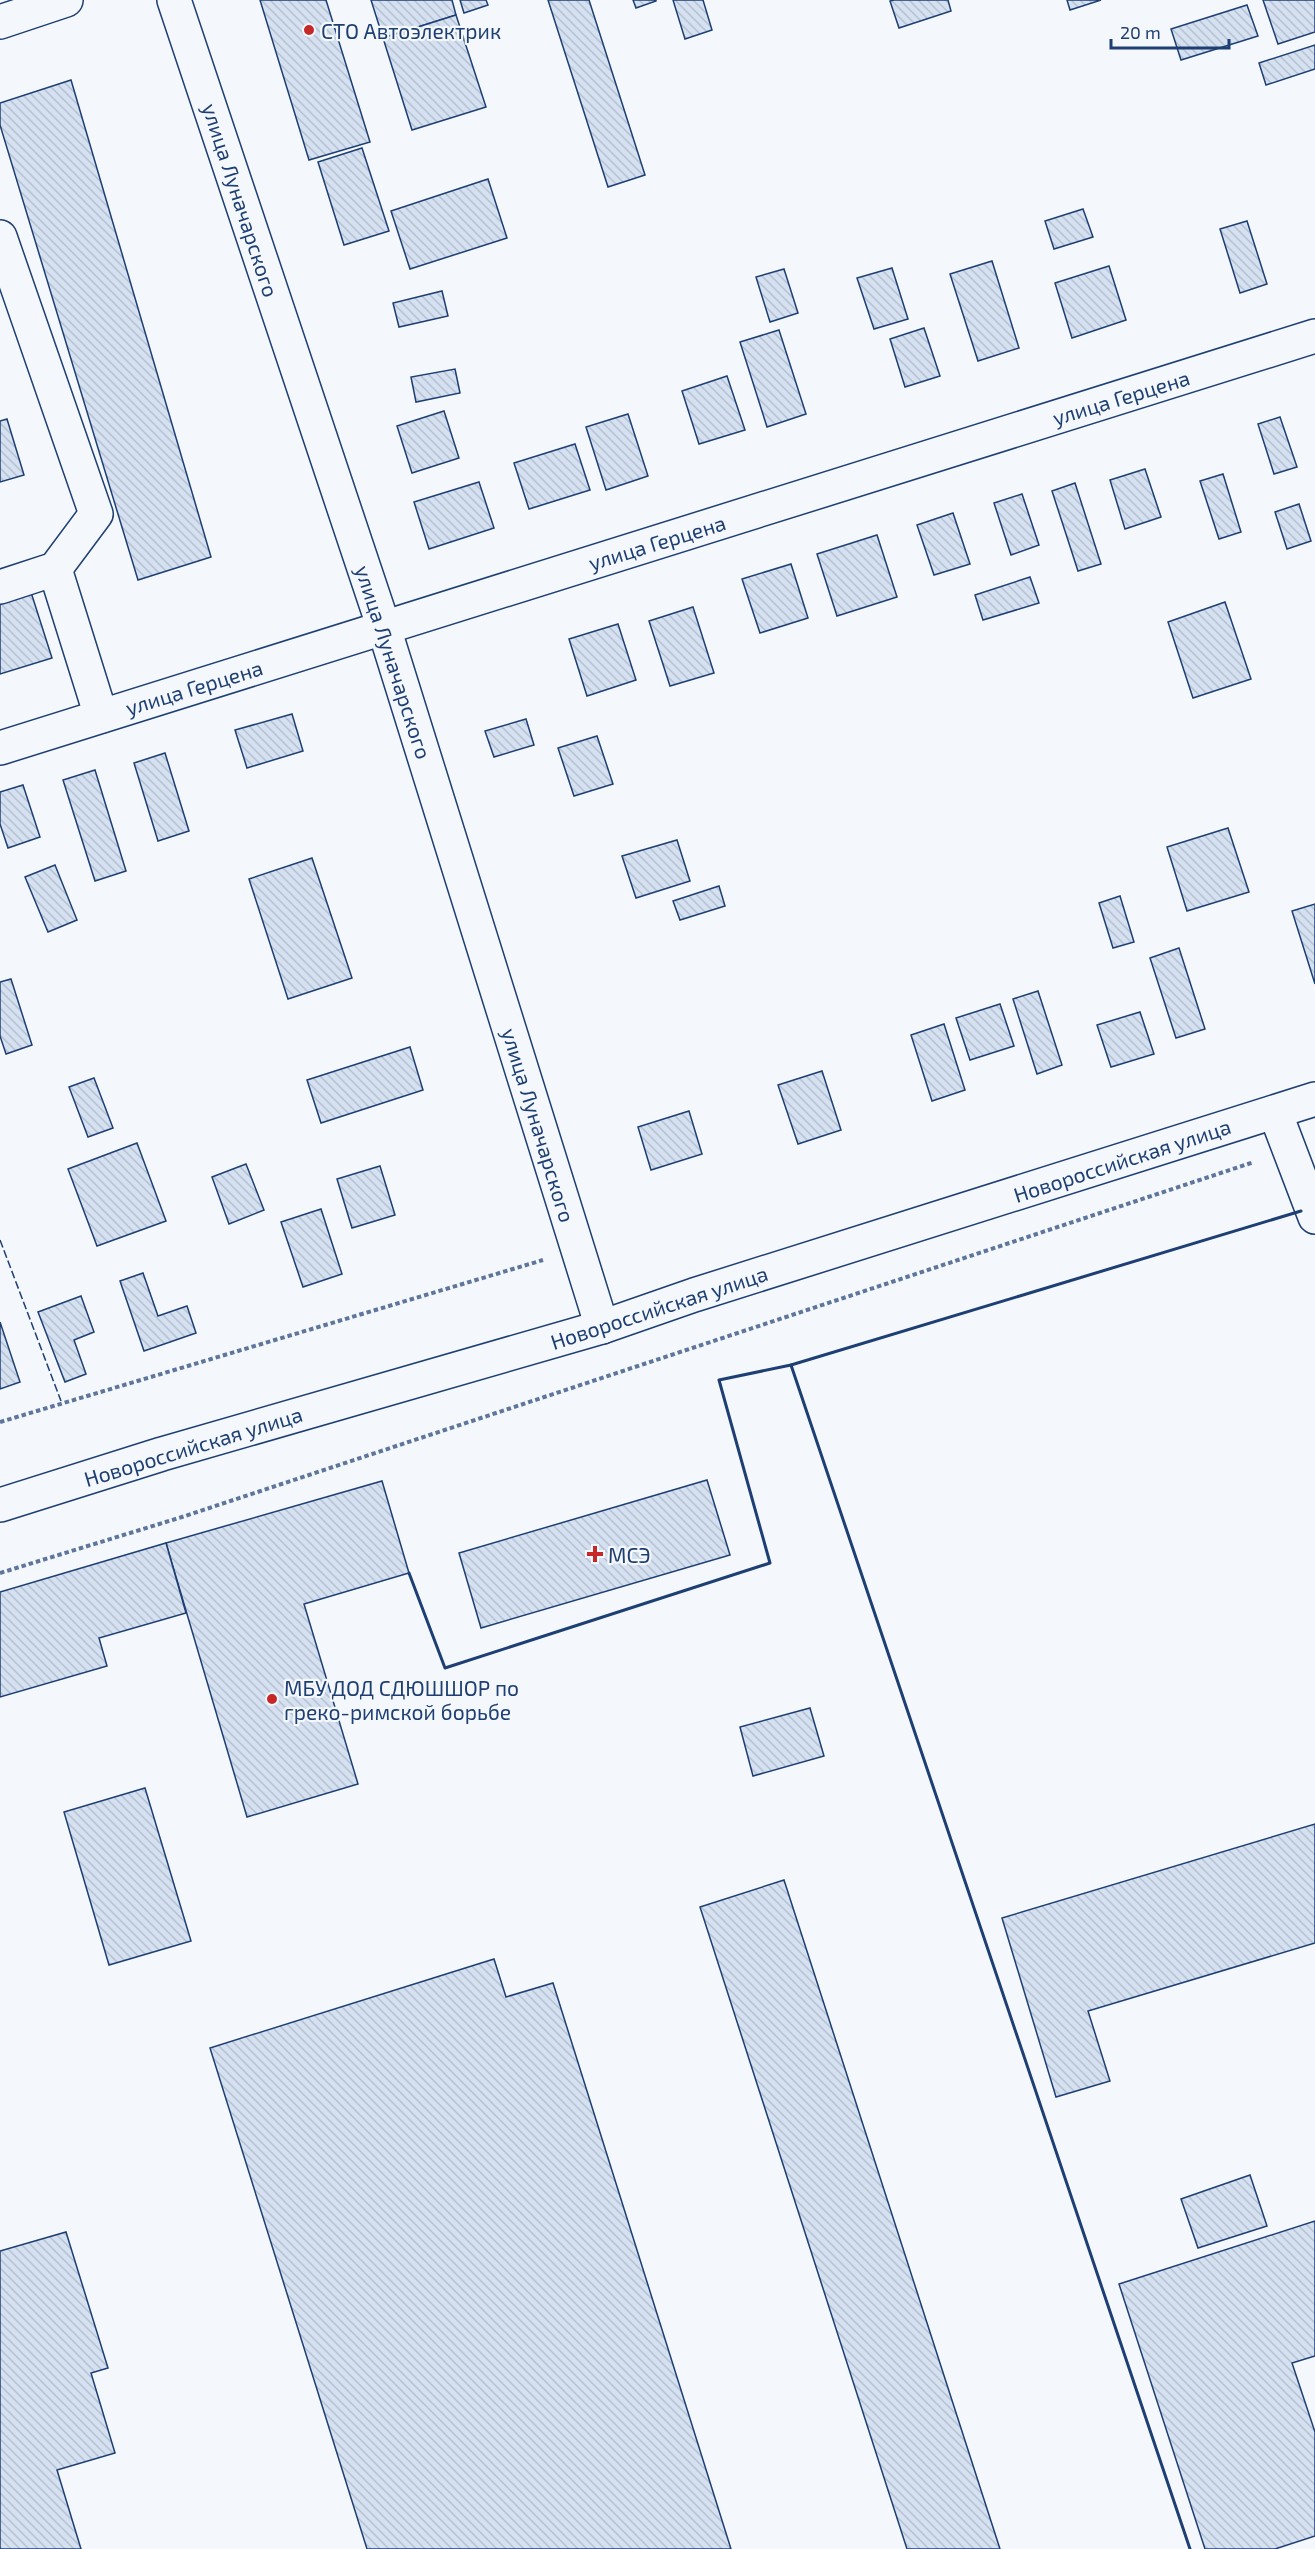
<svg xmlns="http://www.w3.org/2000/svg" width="1315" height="2549" viewBox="0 0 1315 2549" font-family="'Exo 2',sans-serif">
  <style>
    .building { fill: url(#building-back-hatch); stroke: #1d3f73; stroke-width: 1.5 }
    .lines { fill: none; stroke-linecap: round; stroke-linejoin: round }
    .minor-casing { stroke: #1d3f73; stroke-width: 36 }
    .major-casing { stroke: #1d3f73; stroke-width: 36 }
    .path { stroke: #5e769c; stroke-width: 4; stroke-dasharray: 4.5 3; stroke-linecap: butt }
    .minor { stroke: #f4f7fb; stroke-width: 33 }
    .major { stroke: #f4f7fb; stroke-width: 33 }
    .fence { stroke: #1d3f73; stroke-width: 1.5; stroke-dasharray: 8 3; stroke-linecap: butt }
    .wall { stroke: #1d3f73; stroke-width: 3 }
    .poi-dot { fill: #c62828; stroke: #f4f7fb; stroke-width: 2 }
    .labels { text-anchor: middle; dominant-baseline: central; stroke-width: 4.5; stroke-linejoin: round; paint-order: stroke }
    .poi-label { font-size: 21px; fill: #1d3f73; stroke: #f4f7fb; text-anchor: start }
    .street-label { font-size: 21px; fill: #1d3f73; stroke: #f4f7fb }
  </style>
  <defs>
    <pattern id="building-back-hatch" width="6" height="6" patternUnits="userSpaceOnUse" patternTransform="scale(1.5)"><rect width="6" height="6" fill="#d5e0f0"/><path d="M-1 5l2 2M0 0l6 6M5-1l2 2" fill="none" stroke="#b6c1d1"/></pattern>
  </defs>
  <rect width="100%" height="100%" fill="#f4f7fb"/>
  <g class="building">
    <polygon points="260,0 326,0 370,142 309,160"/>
    <polygon points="371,0 452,0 456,15 383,38"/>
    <polygon points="460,0 486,0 488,5 464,13"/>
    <polygon points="548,0 589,0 645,175 608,187"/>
    <polygon points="633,0 656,0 656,1 636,8"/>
    <polygon points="673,0 703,0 712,30 685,39"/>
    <polygon points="894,0 948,0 951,11 899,28 890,1"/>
    <polygon points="1067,0 1101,0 1070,10"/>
    <polygon points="1263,0 1315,0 1315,32 1278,44"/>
    <polygon points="1247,5 1258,36 1181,60 1171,29"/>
    <polygon points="456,15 486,107 412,130 383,38"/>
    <polygon points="1315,45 1315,69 1266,85 1259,63"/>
    <polygon points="71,80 211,557 138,580 0,125 0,103"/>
    <polygon points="362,148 389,231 344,245 318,162"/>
    <polygon points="488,179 507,238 410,269 391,211"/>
    <polygon points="1083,209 1093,237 1054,249 1045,221"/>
    <polygon points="1247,221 1267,284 1240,293 1220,229"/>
    <polygon points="992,261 1019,348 978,361 950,274"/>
    <polygon points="1109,266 1126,320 1072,338 1055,283"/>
    <polygon points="892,268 908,319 874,329 857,278"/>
    <polygon points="784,269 798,313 770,322 756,277"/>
    <polygon points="442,291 448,316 399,327 393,303"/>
    <polygon points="924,328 940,376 905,387 890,339"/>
    <polygon points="779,330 806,414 767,427 740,342"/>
    <polygon points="455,369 460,393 416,402 411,377"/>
    <polygon points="727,376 745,430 699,444 682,391"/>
    <polygon points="444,411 459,458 412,473 397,426"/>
    <polygon points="628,414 648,476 606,490 586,427"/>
    <polygon points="1280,417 1297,467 1274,474 1258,424"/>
    <polygon points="7,419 24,475 0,482 0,421"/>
    <polygon points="575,444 590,490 529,509 514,463"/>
    <polygon points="1145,469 1161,517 1125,529 1110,480"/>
    <polygon points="1223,474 1241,532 1219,539 1200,481"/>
    <polygon points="479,482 494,528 429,549 414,502"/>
    <polygon points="1075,483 1101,564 1078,571 1052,491"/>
    <polygon points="1022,494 1039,545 1011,555 994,503"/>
    <polygon points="1299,504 1311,541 1287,549 1275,512"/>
    <polygon points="953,513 970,564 934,575 917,525"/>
    <polygon points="877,535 897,597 837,616 817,554"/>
    <polygon points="791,564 808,618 760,633 742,579"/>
    <polygon points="1030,577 1039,603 983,620 975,595"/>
    <polygon points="29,586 52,658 0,674 0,595"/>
    <polygon points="1225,602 1251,679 1193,698 1168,622"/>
    <polygon points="693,607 714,673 670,686 649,621"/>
    <polygon points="618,624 636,680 587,696 569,639"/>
    <polygon points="292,714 303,751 247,768 235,730"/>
    <polygon points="526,719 534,745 494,757 485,731"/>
    <polygon points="597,736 613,784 574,796 558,748"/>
    <polygon points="165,753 189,831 158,841 134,763"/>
    <polygon points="95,770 126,871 95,881 63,780"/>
    <polygon points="23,785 40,837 8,848 0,824 0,792"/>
    <polygon points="1228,828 1249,892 1187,911 1167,847"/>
    <polygon points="677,840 690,881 636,898 622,856"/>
    <polygon points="312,858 352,978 288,999 249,879"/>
    <polygon points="55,865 77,920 48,932 25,877"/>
    <polygon points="719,886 725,906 680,920 673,901"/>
    <polygon points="1120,896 1134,942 1113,948 1099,903"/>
    <polygon points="1315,904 1315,984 1292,911"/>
    <polygon points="1179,948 1205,1029 1176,1038 1150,958"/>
    <polygon points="11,979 32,1045 6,1054 0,1036 0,982"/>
    <polygon points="1038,991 1062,1065 1037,1074 1013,999"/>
    <polygon points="1000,1004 1014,1046 970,1060 956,1018"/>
    <polygon points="1140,1012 1154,1054 1111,1067 1097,1025"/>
    <polygon points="944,1024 965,1090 932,1101 911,1035"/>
    <polygon points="410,1047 423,1090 321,1123 307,1080"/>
    <polygon points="822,1071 841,1130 798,1144 778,1085"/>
    <polygon points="94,1078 113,1128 88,1137 69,1087"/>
    <polygon points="689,1111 702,1154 651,1170 638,1127"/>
    <polygon points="137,1143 166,1221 97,1246 68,1169"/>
    <polygon points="246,1164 264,1210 229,1224 212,1177"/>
    <polygon points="380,1166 395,1215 352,1228 337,1179"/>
    <polygon points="321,1209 342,1274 303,1287 281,1222"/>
    <polygon points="143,1273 158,1316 187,1306 196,1333 144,1351 120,1281"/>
    <polygon points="81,1296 94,1332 74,1340 86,1374 65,1382 38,1312"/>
    <polygon points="0,1322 20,1382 0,1389"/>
    <polygon points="707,1480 730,1555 481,1628 459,1553"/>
    <polygon points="382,1481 409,1573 304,1604 358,1784 247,1817 166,1543"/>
    <polygon points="166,1543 186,1613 99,1638 107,1666 0,1697 0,1592"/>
    <polygon points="810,1708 824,1756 753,1776 740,1727"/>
    <polygon points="145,1788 191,1941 109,1965 64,1812"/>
    <polygon points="1315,1824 1315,1943 1088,2011 1110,2081 1056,2097 1002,1918"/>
    <polygon points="784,1880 1000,2549 907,2549 700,1907"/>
    <polygon points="494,1959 506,1997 553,1983 731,2549 367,2549 210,2048"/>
    <polygon points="1250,2175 1267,2226 1198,2248 1181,2199"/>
    <polygon points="1315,2221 1315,2356 1292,2363 1315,2432 1315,2536 1275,2549 1205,2549 1119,2284"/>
    <polygon points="66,2232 108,2368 91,2373 115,2453 57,2470 81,2549 0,2549 0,2251"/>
  </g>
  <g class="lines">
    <g class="minor-casing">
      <g id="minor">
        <polyline points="174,0 384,628 602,1327"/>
        <polyline points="0,22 66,0"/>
        <polyline points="0,237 96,514 55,569 0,587"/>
        <polyline points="55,569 101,716"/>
        <polyline points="0,748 1315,336"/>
        <polyline points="1275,1112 1315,1217"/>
      </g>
    </g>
    <g class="major-casing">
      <polyline id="major" points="0,1505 162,1454 602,1327 694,1295 1315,1099"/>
    </g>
    <g class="path">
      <polyline points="0,1422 543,1260"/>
      <polyline points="0,1573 182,1517 1254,1162"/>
    </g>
    <use href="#minor" class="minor"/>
    <use href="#major" class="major"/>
    <polyline class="fence" points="0,1240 61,1401"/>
    <g class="wall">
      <polyline points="791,1365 1190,2549"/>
      <polyline points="409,1573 445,1668 770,1563 719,1380 791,1365 1301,1211"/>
    </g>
  </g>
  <g class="poi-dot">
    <circle cx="309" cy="30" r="6"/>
    <path d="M592 1545h6v6h6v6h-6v6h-6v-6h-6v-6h6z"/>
    <circle cx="272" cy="1699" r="6"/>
  </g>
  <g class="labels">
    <g class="poi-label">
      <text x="321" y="30">СТО Автоэлектрик</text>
      <text x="608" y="1554">МСЭ</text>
      <text x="284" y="1687">МБУ ДОД СДЮШШОР по<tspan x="284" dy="24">греко-римской борьбе</tspan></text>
    </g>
    <g class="street-label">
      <text transform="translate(241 200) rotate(72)">улица Луначарского</text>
      <text transform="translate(1121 397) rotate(-17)">улица Герцена</text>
      <text transform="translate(657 542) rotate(-17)">улица Герцена</text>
      <text transform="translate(394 662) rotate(72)">улица Луначарского</text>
      <text transform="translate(194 687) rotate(-17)">улица Герцена</text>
      <text transform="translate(539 1125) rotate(73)">улица Луначарского</text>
      <text transform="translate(1122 1160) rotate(-18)">Новороссийская улица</text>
      <text transform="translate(659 1307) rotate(-18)">Новороссийская улица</text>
      <text transform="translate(193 1446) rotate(-17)">Новороссийская улица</text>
    </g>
  </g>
  <path d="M1111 39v9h118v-9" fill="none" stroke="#1d3f73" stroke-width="3"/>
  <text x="1120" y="39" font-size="18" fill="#1d3f73" stroke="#f4f7fb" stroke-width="4.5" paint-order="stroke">20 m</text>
</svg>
